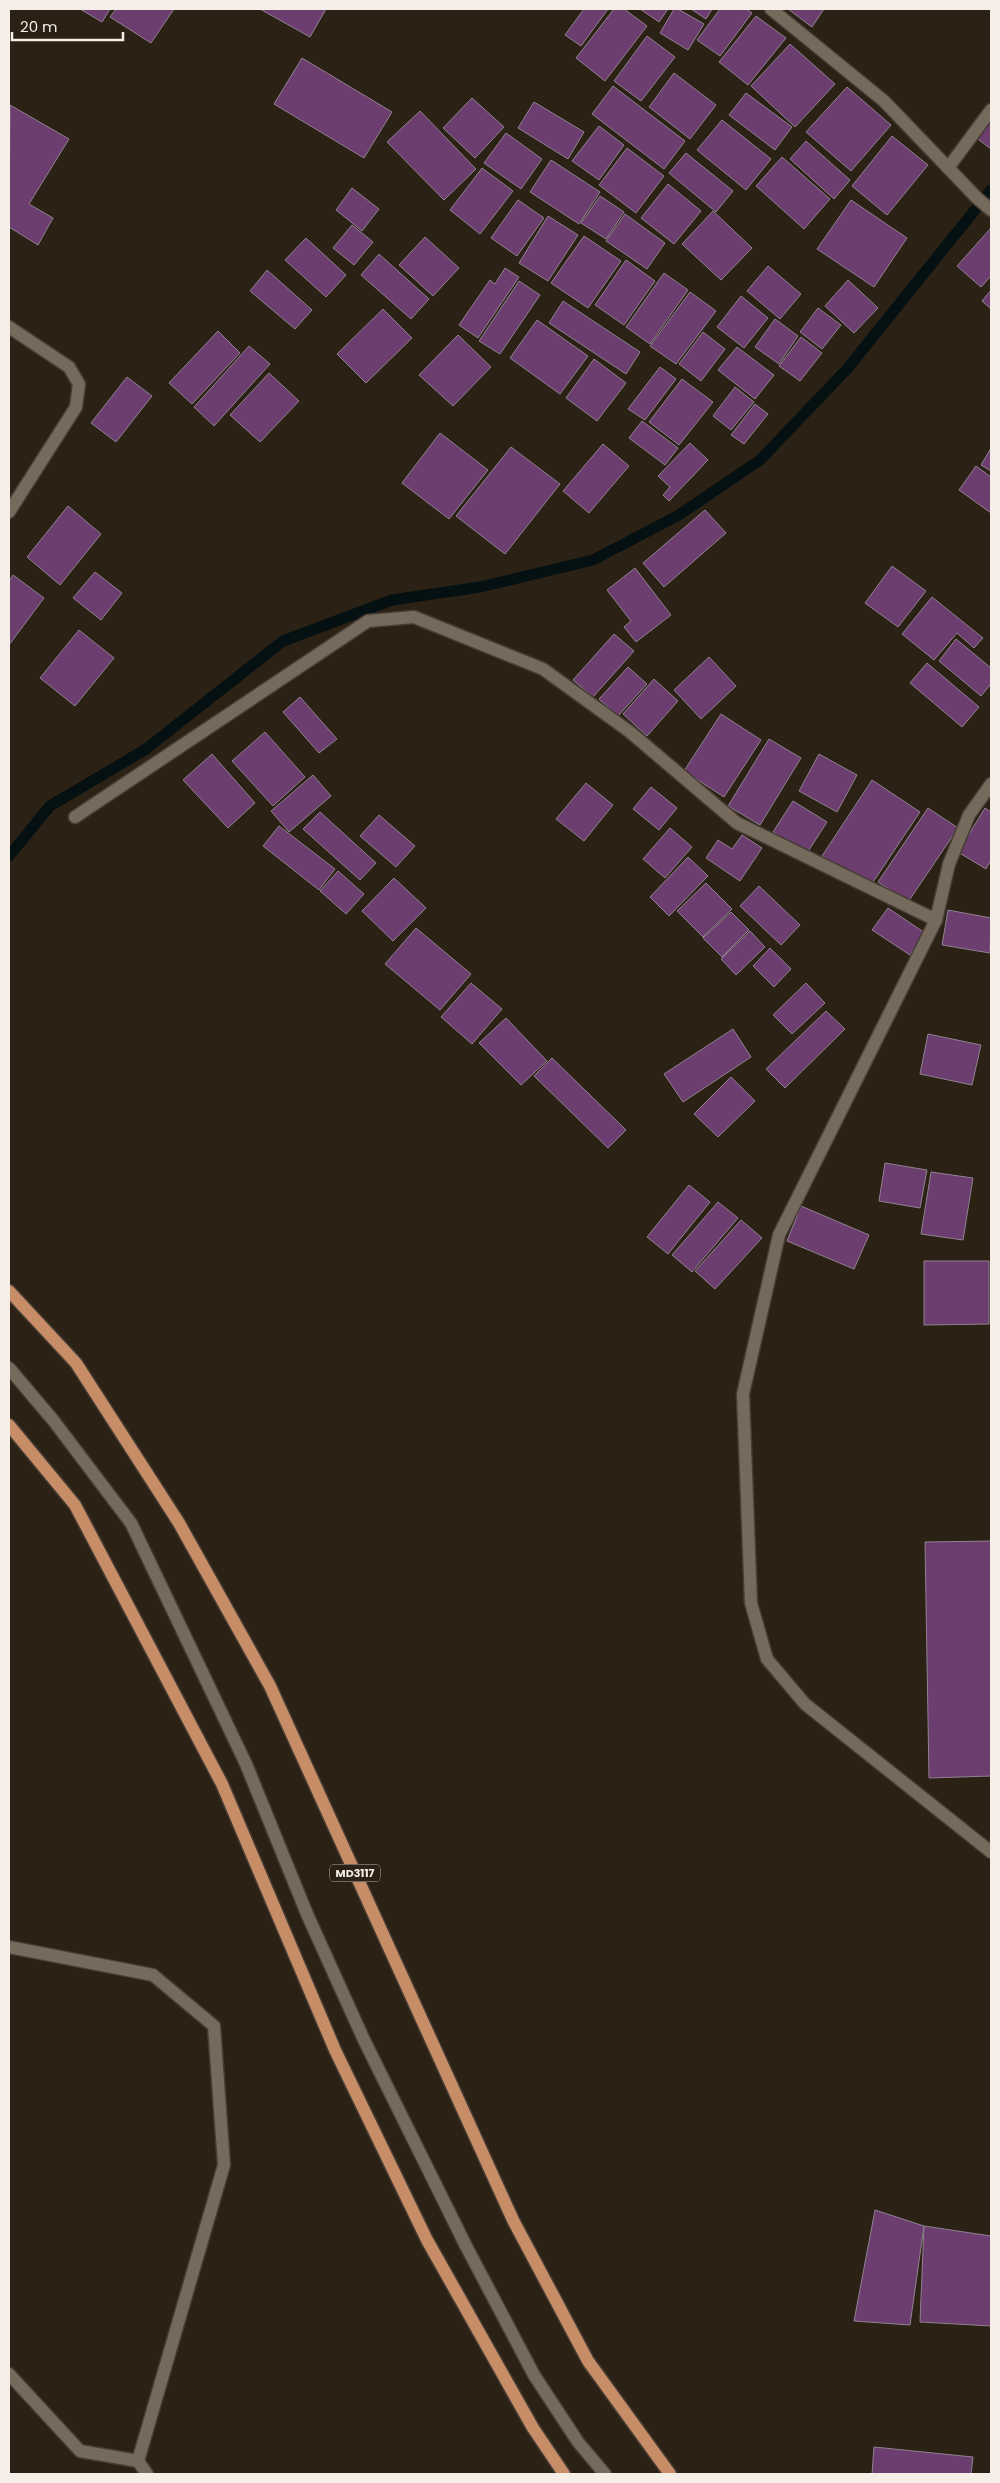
<svg xmlns="http://www.w3.org/2000/svg" width="1000" height="2483" viewBox="0 0 1000 2483" font-family="Poppins,sans-serif">
  <style>
    .lines { fill: none; stroke-linecap: round; stroke-linejoin: round }
    .stream { stroke: #041011; stroke-width: 11 }
    .building { fill: #6c3e6f; stroke: #908290 }
    .minor-casing { stroke: #463c34; stroke-width: 15 }
    .major-casing { stroke: #463c34; stroke-width: 15 }
    .minor { stroke: #766a5c; stroke-width: 12 }
    .major { stroke: #c78d66; stroke-width: 12 }
    .labels { text-anchor: middle; dominant-baseline: central; stroke-width: 5; stroke-linejoin: round; paint-order: stroke }
    .shield { fill: #2b2115; stroke: #b9b1a8; stroke-width: 1 }
    .shield-label { font-size: 11px; font-weight: bold; fill: #f6efe7 }
  </style>
  <rect width="100%" height="100%" fill="#2b2115"/>
  <g class="lines">
    <polyline class="stream" points="9,856 50,806 146,749 283,641 392,600 480,587 593,560 679,515 760,460 847,369 991,190"/>
  </g>
  <g class="building">
    <polygon points="80,9 110,9 102,22"/>
    <polygon points="116,9 174,9 151,43 110,17"/>
    <polygon points="260,9 326,9 310,37"/>
    <polygon points="584,9 608,9 581,46 565,35"/>
    <polygon points="614,9 624,9 647,26 605,81 576,58"/>
    <polygon points="640,9 668,9 659,22"/>
    <polygon points="674,9 678,9 704,24 688,50 660,33"/>
    <polygon points="691,9 712,9 706,19"/>
    <polygon points="720,9 746,9 752,13 720,56 697,40"/>
    <polygon points="788,9 824,9 812,27"/>
    <polygon points="756,16 786,38 748,85 719,62"/>
    <polygon points="647,36 675,57 641,101 614,81"/>
    <polygon points="790,44 835,84 795,127 751,86"/>
    <polygon points="302,58 392,112 364,158 274,104"/>
    <polygon points="674,73 716,105 690,139 649,107"/>
    <polygon points="613,86 685,141 664,169 592,114"/>
    <polygon points="847,87 891,125 851,171 806,132"/>
    <polygon points="746,93 792,127 775,150 729,115"/>
    <polygon points="472,98 504,127 475,158 443,128"/>
    <polygon points="534,102 584,132 568,159 518,128"/>
    <polygon points="10,105 69,139 29,204 53,218 38,245 9,227"/>
    <polygon points="420,111 476,169 444,200 387,142"/>
    <polygon points="991,113 991,149 974,136"/>
    <polygon points="722,120 771,159 746,190 697,150"/>
    <polygon points="599,126 624,145 599,180 572,161"/>
    <polygon points="506,133 542,159 521,189 484,163"/>
    <polygon points="892,136 928,165 887,215 852,186"/>
    <polygon points="806,141 850,180 834,199 790,159"/>
    <polygon points="627,148 664,176 636,213 599,185"/>
    <polygon points="686,153 733,191 716,212 669,173"/>
    <polygon points="782,157 830,199 804,229 756,186"/>
    <polygon points="551,160 600,192 579,224 530,192"/>
    <polygon points="482,168 513,191 480,234 450,210"/>
    <polygon points="668,184 701,211 674,244 641,218"/>
    <polygon points="352,188 379,209 362,231 336,210"/>
    <polygon points="600,196 624,212 606,239 581,223"/>
    <polygon points="518,200 544,218 517,256 491,238"/>
    <polygon points="851,200 907,238 874,287 817,249"/>
    <polygon points="713,211 752,248 721,280 682,244"/>
    <polygon points="625,214 665,243 647,269 606,241"/>
    <polygon points="548,216 578,235 548,281 519,263"/>
    <polygon points="352,225 373,242 354,265 333,248"/>
    <polygon points="991,228 991,276 981,287 957,266"/>
    <polygon points="584,236 621,261 588,308 551,283"/>
    <polygon points="425,237 459,268 433,296 399,265"/>
    <polygon points="306,238 346,275 326,297 285,260"/>
    <polygon points="379,254 429,299 411,319 361,275"/>
    <polygon points="626,260 655,281 624,325 595,305"/>
    <polygon points="768,266 801,294 780,319 747,291"/>
    <polygon points="505,268 519,277 478,338 459,325 490,280 495,284"/>
    <polygon points="267,270 312,310 295,329 250,291"/>
    <polygon points="664,273 688,290 650,344 626,327"/>
    <polygon points="848,280 878,308 854,333 825,306"/>
    <polygon points="519,281 540,295 500,354 479,341"/>
    <polygon points="991,290 991,309 982,301"/>
    <polygon points="690,292 716,311 676,364 650,346"/>
    <polygon points="741,296 768,318 744,348 717,327"/>
    <polygon points="563,301 640,352 626,374 549,323"/>
    <polygon points="818,308 841,325 822,349 800,332"/>
    <polygon points="383,309 412,338 366,383 337,354"/>
    <polygon points="775,319 798,336 779,364 755,347"/>
    <polygon points="537,320 588,356 560,394 510,358"/>
    <polygon points="218,331 240,353 192,404 169,383"/>
    <polygon points="703,332 725,349 701,381 679,364"/>
    <polygon points="458,335 491,367 453,406 419,375"/>
    <polygon points="801,337 822,353 800,381 779,366"/>
    <polygon points="249,346 270,364 214,426 194,407"/>
    <polygon points="737,347 774,375 755,399 718,370"/>
    <polygon points="594,359 626,383 597,421 566,398"/>
    <polygon points="660,367 676,379 645,420 628,409"/>
    <polygon points="269,373 299,401 260,442 230,415"/>
    <polygon points="127,377 152,396 116,442 91,423"/>
    <polygon points="682,379 713,402 679,445 649,422"/>
    <polygon points="735,387 754,402 731,430 713,416"/>
    <polygon points="755,404 768,414 744,444 731,435"/>
    <polygon points="642,421 678,448 665,465 629,438"/>
    <polygon points="440,433 488,470 449,519 402,483"/>
    <polygon points="690,443 708,460 669,501 663,495 670,487 658,476"/>
    <polygon points="603,444 629,466 589,513 563,491"/>
    <polygon points="511,447 560,484 505,554 456,516"/>
    <polygon points="991,448 991,471 981,465"/>
    <polygon points="976,466 991,477 991,513 959,490"/>
    <polygon points="68,506 101,534 60,585 27,557"/>
    <polygon points="705,510 726,533 664,587 643,563"/>
    <polygon points="892,566 926,591 898,627 865,603"/>
    <polygon points="635,568 671,615 636,642 624,627 631,621 607,590"/>
    <polygon points="95,572 122,593 101,620 73,598"/>
    <polygon points="13,575 44,598 9,645 9,581"/>
    <polygon points="932,597 983,638 974,648 957,633 934,660 902,634"/>
    <polygon points="79,630 114,658 75,706 40,678"/>
    <polygon points="614,634 634,651 593,697 573,680"/>
    <polygon points="956,639 991,668 991,684 981,696 939,661"/>
    <polygon points="709,657 736,686 701,719 674,690"/>
    <polygon points="927,663 979,707 962,727 910,683"/>
    <polygon points="628,667 647,684 618,716 599,699"/>
    <polygon points="654,679 678,701 647,736 623,714"/>
    <polygon points="300,697 337,739 319,753 283,712"/>
    <polygon points="721,714 761,740 724,797 684,771"/>
    <polygon points="265,732 305,777 273,806 232,761"/>
    <polygon points="769,739 801,758 760,825 728,806"/>
    <polygon points="212,754 255,803 228,828 183,780"/>
    <polygon points="819,754 857,775 837,812 799,791"/>
    <polygon points="313,775 331,796 289,832 271,811"/>
    <polygon points="872,780 920,812 869,888 822,856"/>
    <polygon points="586,783 613,805 584,841 556,819"/>
    <polygon points="651,787 677,808 659,830 633,809"/>
    <polygon points="793,801 827,822 807,853 773,832"/>
    <polygon points="928,808 958,828 908,902 878,882"/>
    <polygon points="985,808 991,812 991,860 986,869 958,852"/>
    <polygon points="320,812 376,863 360,880 303,829"/>
    <polygon points="379,815 415,846 396,867 360,836"/>
    <polygon points="279,826 335,869 319,890 263,846"/>
    <polygon points="670,828 692,847 665,878 643,859"/>
    <polygon points="742,835 762,848 740,881 706,858 718,840 732,849"/>
    <polygon points="688,857 708,876 669,916 650,897"/>
    <polygon points="338,871 364,894 346,914 320,891"/>
    <polygon points="394,878 426,908 393,941 362,911"/>
    <polygon points="706,883 732,909 703,937 677,911"/>
    <polygon points="759,886 800,925 781,945 740,906"/>
    <polygon points="888,908 925,933 910,955 872,930"/>
    <polygon points="948,910 991,918 990,953 942,945"/>
    <polygon points="731,912 749,930 722,957 703,938"/>
    <polygon points="416,928 471,974 440,1010 385,964"/>
    <polygon points="750,931 765,947 736,975 721,959"/>
    <polygon points="770,948 791,969 774,987 753,966"/>
    <polygon points="471,983 502,1009 472,1044 441,1017"/>
    <polygon points="806,983 825,1003 792,1034 773,1015"/>
    <polygon points="826,1011 845,1029 785,1088 766,1069"/>
    <polygon points="506,1018 547,1061 521,1085 479,1043"/>
    <polygon points="733,1029 751,1057 683,1102 664,1074"/>
    <polygon points="928,1034 981,1045 972,1085 920,1074"/>
    <polygon points="552,1058 626,1130 608,1148 534,1076"/>
    <polygon points="731,1077 755,1101 718,1137 694,1114"/>
    <polygon points="885,1163 927,1170 920,1208 879,1201"/>
    <polygon points="931,1172 973,1178 963,1240 921,1234"/>
    <polygon points="689,1185 710,1202 668,1254 647,1237"/>
    <polygon points="718,1202 738,1218 692,1272 672,1255"/>
    <polygon points="801,1206 869,1235 854,1269 787,1241"/>
    <polygon points="741,1220 762,1238 715,1289 695,1271"/>
    <polygon points="924,1261 989,1261 989,1324 924,1325"/>
    <polygon points="991,1541 991,1776 929,1778 925,1542"/>
    <polygon points="875,2210 924,2226 910,2325 854,2321"/>
    <polygon points="924,2226 991,2236 991,2326 920,2322"/>
    <polygon points="874,2447 973,2457 971,2474 872,2474"/>
  </g>
  <g class="lines">
    <g class="minor-casing">
      <g id="minor">
        <polyline points="771,9 884,101 977,198 991,210"/>
        <polyline points="948,168 991,110"/>
        <polyline points="9,327 69,367 79,384 76,407 9,512"/>
        <polyline points="991,784 969,815 949,864 936,920 779,1235 743,1394 751,1603 767,1659 805,1704 991,1852"/>
        <polyline points="75,817 368,621 414,617 543,669 630,732 737,823 936,920"/>
        <polyline points="9,1368 53,1420 131,1523 246,1764 307,1914 364,2040 466,2246 534,2375 578,2442 605,2474"/>
        <polyline points="9,1947 153,1975 214,2026 224,2165 138,2461"/>
        <polyline points="9,2374 80,2451 138,2461 147,2474"/>
      </g>
    </g>
    <g class="major-casing">
      <g id="major">
        <polyline points="9,1291 76,1363 179,1523 270,1686 513,2220 588,2361 670,2474"/>
        <polyline points="9,1425 75,1505 222,1784 335,2050 427,2240 533,2428 564,2474"/>
      </g>
    </g>
    <use href="#minor" class="minor"/>
    <use href="#major" class="major"/>
  </g>
  <g class="labels">
    <rect class="shield" x="330" y="1864.5" width="50" height="17" rx="4"/>
    <g class="shield-label">
      <text x="355" y="1873">MD3117</text>
    </g>
  </g>
  <rect width="1000" height="2483" fill="none" stroke="#f6efe7" stroke-width="20"/>
  <path d="M12 32v8h111v-8" fill="none" stroke="#f6efe7" stroke-width="2.5"/>
  <text x="20" y="32" font-size="15" fill="#f6efe7" stroke="#2b2115" stroke-width="4" paint-order="stroke">20 m</text>
</svg>
